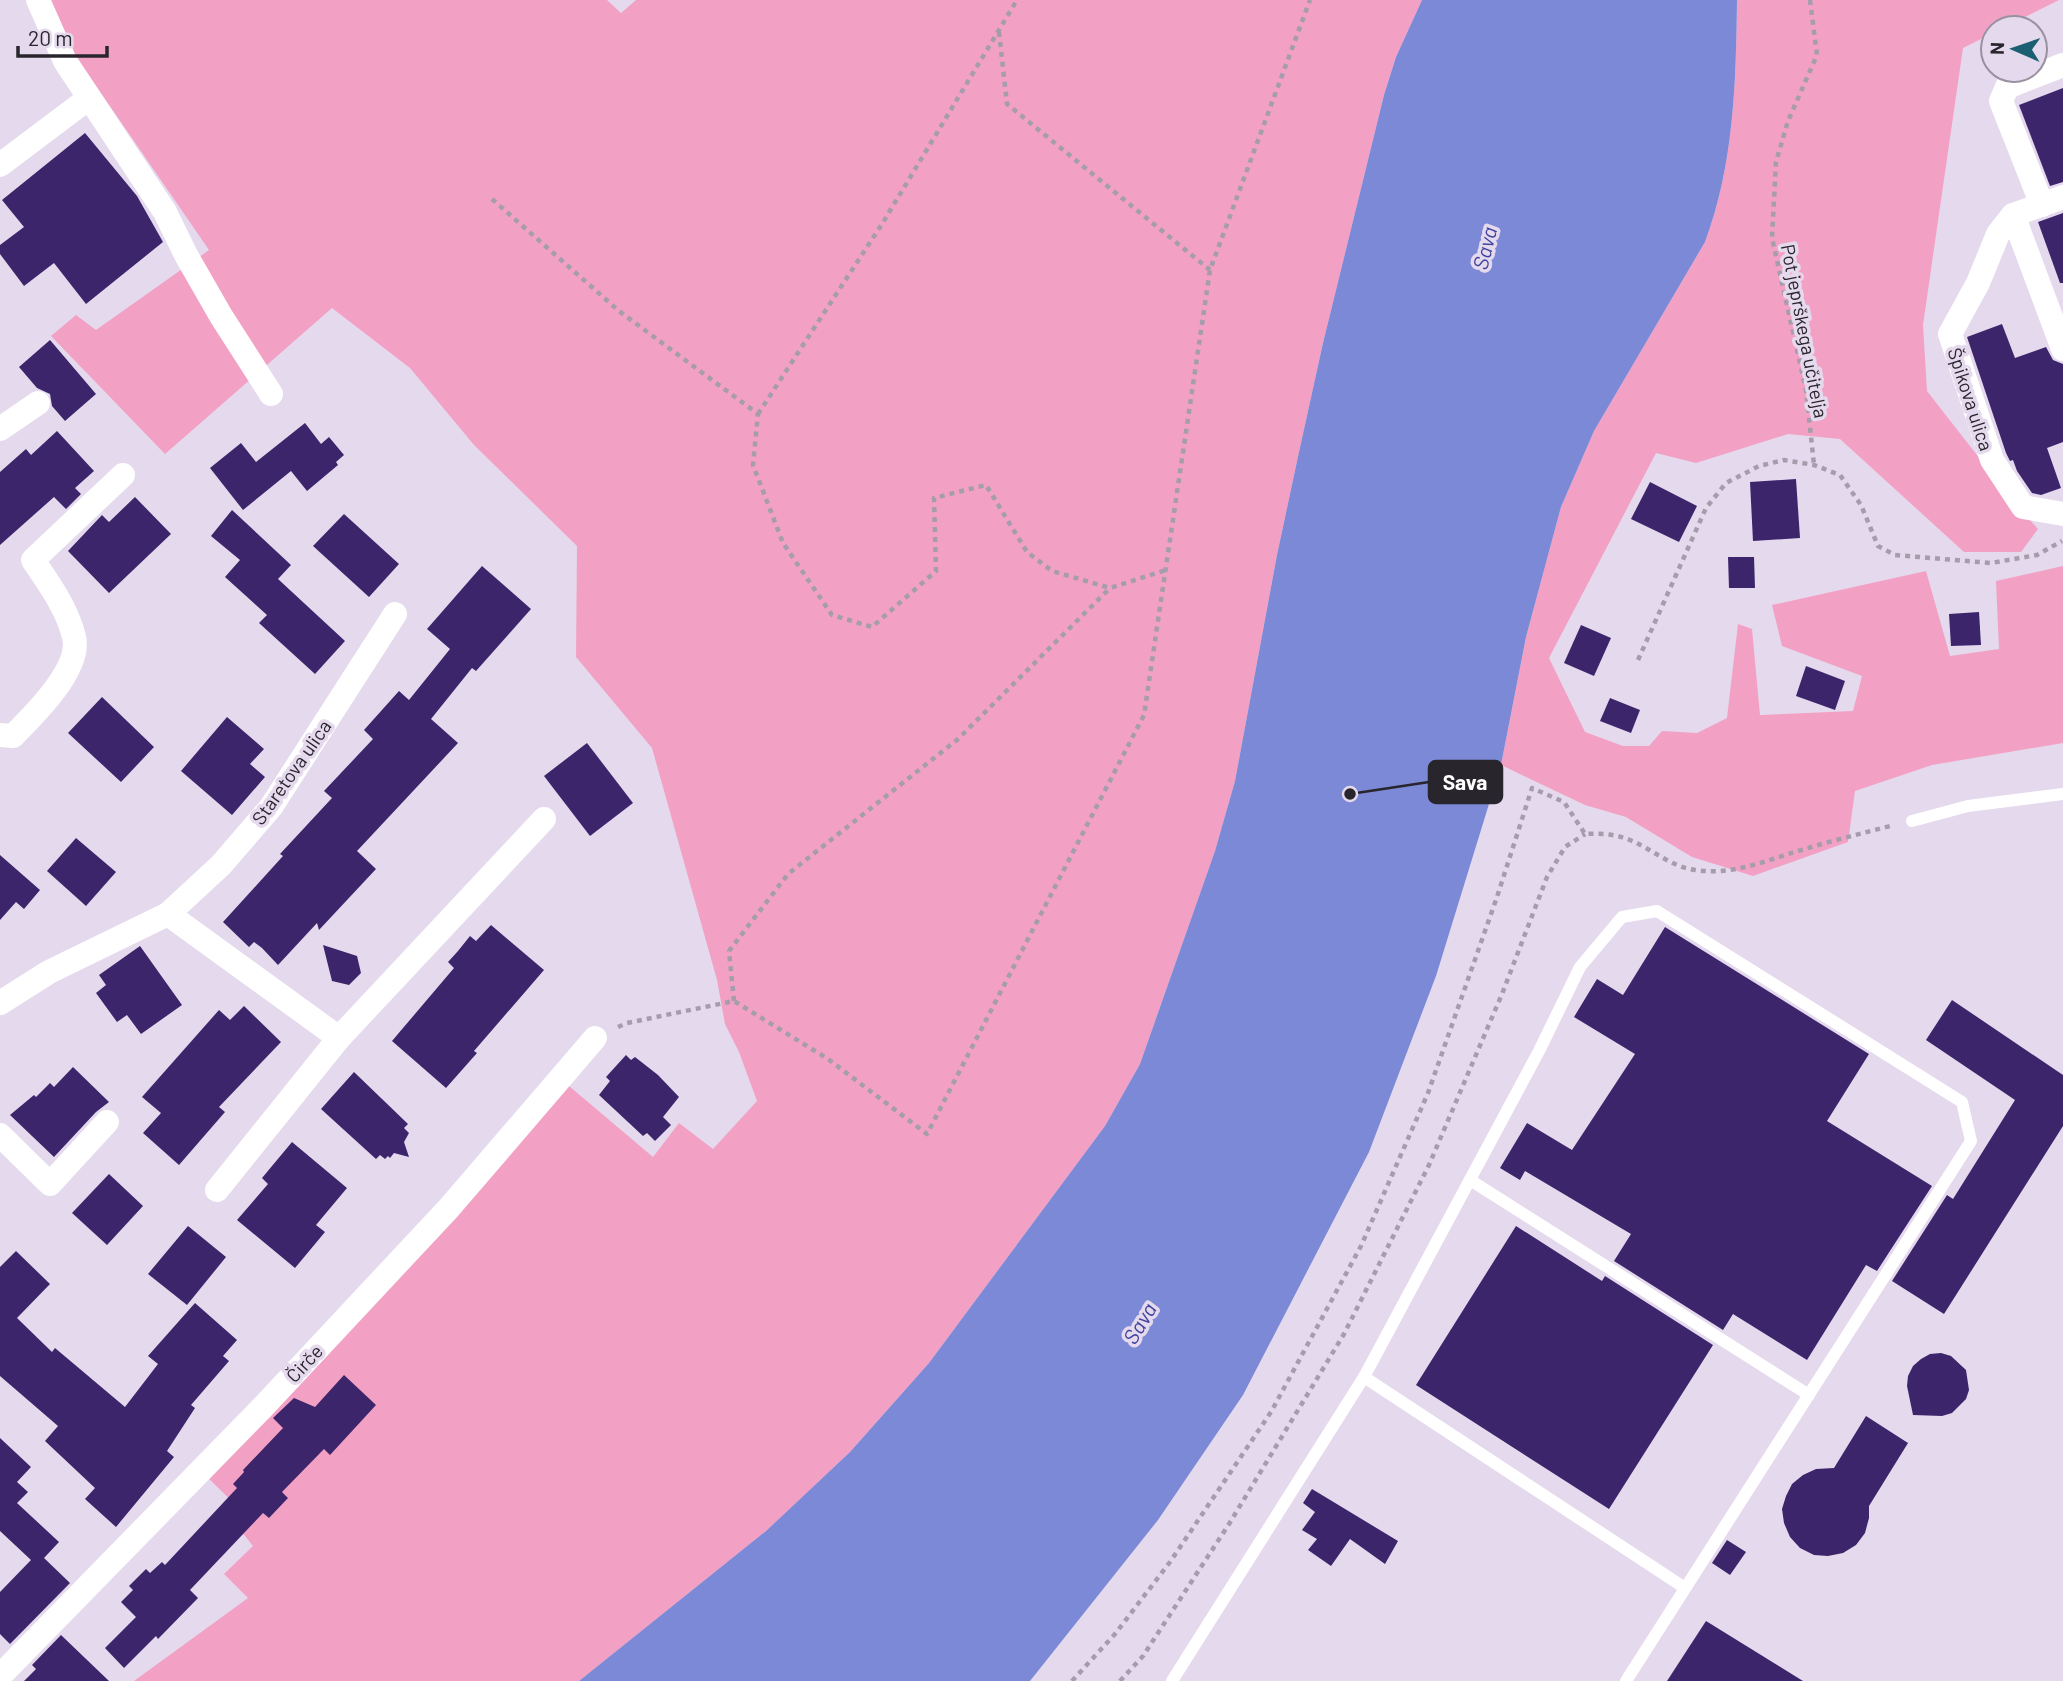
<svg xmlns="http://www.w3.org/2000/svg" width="2063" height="1681" viewBox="0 0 2063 1681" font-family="Barlow,sans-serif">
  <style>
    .green { fill: #f2a1c5 }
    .water { fill: #7c89d6 }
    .building { fill: #3c256b }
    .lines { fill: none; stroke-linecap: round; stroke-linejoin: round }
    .path { stroke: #a59cac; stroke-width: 4.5; stroke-dasharray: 5 5; stroke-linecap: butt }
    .service { stroke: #fff; stroke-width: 12 }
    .minor { stroke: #fff; stroke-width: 24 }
    .labels { text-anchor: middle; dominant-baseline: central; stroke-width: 7; stroke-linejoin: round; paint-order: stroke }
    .street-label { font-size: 19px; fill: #29252c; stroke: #e5d9ed }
    .water-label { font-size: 21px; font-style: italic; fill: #3d439e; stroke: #e5d9ed }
    .leader { fill: none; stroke: #29252c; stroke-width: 2.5 }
    .callout-dot { fill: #29252c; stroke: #e5d9ed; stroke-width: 2.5 }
    .callout { fill: #29252c; stroke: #29252c; stroke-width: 2.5 }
    .callout-label { font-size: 21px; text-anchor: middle; font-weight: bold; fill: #fff }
  </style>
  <rect width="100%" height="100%" fill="#e5d9ed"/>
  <g class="green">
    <polygon points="49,0 607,0 621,13 636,0 1422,0 1396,57 1384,95 1323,343 1299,452 1277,555 1235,781 1215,851 1140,1064 1105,1126 929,1363 850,1452 766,1531 579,1681 134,1681 248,1598 224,1574 253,1546 225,1511 237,1506 206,1476 569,1086 653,1157 679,1123 713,1149 757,1101 739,1052 725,1024 717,980 652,748 576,657 577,546 474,445 410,368 332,308 165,454 51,336 76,315 96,330 209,250 72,51"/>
    <path d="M1737,0h322l-56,28h-10v5l-30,15 -40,277 4,66 85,109 26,29 -17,23h-57l-124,-113 -52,-5 -92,29 -40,-10 -107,205 36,74 38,14h26l13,-15 35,2 30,-15 11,-94 14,5 8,86 93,-4 9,-35 -80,-30 -10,-41 154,-34 24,85 49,-7 -3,-68 67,-15v177l-131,22 -77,26 -7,51 -95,34 -61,-19 -66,-40 -41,-12 -84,-40 25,-128 35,-130 33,-76 111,-189c29,-77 31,-160 32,-242z"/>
  </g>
  <path class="water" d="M1422,0h315c-1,82 -3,165 -32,242l-111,189 -33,76 -35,130 -25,128 -65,211 -67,176 -126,243 -85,125 -128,161h-451l187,-150 84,-79 79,-89 176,-237 35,-62 75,-213 20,-70 42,-226 22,-103 24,-109 61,-248 12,-38z"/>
  <g class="building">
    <polygon points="2063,88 2063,182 2050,186 2019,105"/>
    <polygon points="85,133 137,196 163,242 86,304 54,263 24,286 0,254 0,245 24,227 2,200"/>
    <polygon points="2063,213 2063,283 2060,283 2038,222"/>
    <polygon points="2002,324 2015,358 2046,347 2053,360 2063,364 2063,442 2047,448 2061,488 2041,495 2032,493 2017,471 2013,460 2010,461 2006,453 1967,337"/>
    <polygon points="50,340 96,394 65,421 52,406 50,394 37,388 19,367"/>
    <polygon points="305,423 321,444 329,437 344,455 336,462 338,465 307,491 291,471 243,510 210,468 241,443 256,462"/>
    <polygon points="57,431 94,471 75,488 81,494 66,509 54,497 0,545 0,472 26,449 31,455"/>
    <polygon points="1796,479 1800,538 1753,541 1750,482"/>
    <polygon points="1650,482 1697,506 1679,542 1631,519"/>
    <polygon points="135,497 171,534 109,593 68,551 102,515 109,522"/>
    <polygon points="232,510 291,565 278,579 345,641 315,674 259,623 267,615 225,577 240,560 211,536"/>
    <polygon points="344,514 399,564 369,597 313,546"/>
    <polygon points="1728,557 1754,557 1755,588 1729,588"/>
    <polygon points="482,566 531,609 476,671 472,668 431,719 458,743 357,851 376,869 319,930 317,923 278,965 262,948 254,942 249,947 223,922 283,856 280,854 332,798 324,791 373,739 364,730 399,691 409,700 450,649 427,629"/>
    <polygon points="1979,612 1981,645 1951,646 1949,614"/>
    <polygon points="1581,625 1611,638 1594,676 1564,663"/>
    <polygon points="1806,666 1845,681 1835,710 1796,696"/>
    <polygon points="102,697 154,747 121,782 68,733"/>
    <polygon points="1610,698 1640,710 1631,733 1600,721"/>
    <polygon points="227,717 264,749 250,764 265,777 232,815 181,771"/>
    <polygon points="587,743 633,803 590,836 544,776"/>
    <polygon points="76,838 116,872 86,906 47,871"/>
    <polygon points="0,855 40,890 24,909 16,902 0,920"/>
    <polygon points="491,925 544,970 474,1051 477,1053 446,1088 392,1041 454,968 448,962 458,951 470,936 476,941"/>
    <polygon points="1665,927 1869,1054 1827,1121 1932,1186 1877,1271 1866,1265 1807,1360 1733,1314 1723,1330 1614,1261 1631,1234 1525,1171 1520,1180 1500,1168 1527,1123 1572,1150 1635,1054 1574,1017 1597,979 1623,995"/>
    <polygon points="323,945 357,956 361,973 349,985 332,981"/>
    <polygon points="140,946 182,1005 141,1034 127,1015 117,1022 96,993 106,985 99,975"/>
    <polygon points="1952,1000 2063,1075 2063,1126 1944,1314 1892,1281 1947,1195 1953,1199 2015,1100 1926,1040"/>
    <polygon points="244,1006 281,1042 219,1107 225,1112 179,1165 143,1133 161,1113 142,1097 219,1010 230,1020"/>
    <polygon points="626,1055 631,1060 635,1057 658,1075 679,1097 663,1117 671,1125 655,1141 647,1133 643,1136 599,1095 610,1081 606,1077"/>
    <polygon points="73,1067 109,1102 96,1112 54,1157 10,1115 34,1095 36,1097 50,1083 54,1087"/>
    <polygon points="354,1072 408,1124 404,1128 409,1133 404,1142 409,1157 394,1153 390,1158 388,1156 385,1159 380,1155 376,1159 321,1109"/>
    <polygon points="292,1142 347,1188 316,1225 325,1232 295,1268 237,1220 268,1184 262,1178"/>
    <polygon points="109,1174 143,1206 107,1245 72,1213"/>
    <polygon points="188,1226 226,1257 187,1305 148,1274"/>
    <polygon points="1516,1226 1602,1281 1605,1276 1713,1345 1609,1509 1416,1385"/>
    <polygon points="16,1251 50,1284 17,1318 52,1352 55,1348 125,1407 158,1364 148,1356 195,1303 237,1340 223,1356 229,1361 191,1405 195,1408 167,1451 174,1457 116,1527 85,1499 95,1488 45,1441 58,1426 0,1376 0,1267"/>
    <polygon points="1941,1353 1951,1356 1966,1370 1969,1390 1966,1399 1952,1413 1942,1416 1913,1415 1907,1386 1908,1376 1913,1366 1921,1359 1930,1354"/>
    <polygon points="344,1375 376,1405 330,1455 324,1449 282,1492 288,1498 269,1518 263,1513 190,1590 198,1598 158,1639 156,1636 124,1668 105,1648 136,1617 121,1602 133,1590 129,1586 146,1569 150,1573 162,1562 165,1565 237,1488 233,1484 244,1472 243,1470 283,1428 273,1418 294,1398 315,1407"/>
    <polygon points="1866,1416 1908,1443 1869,1506 1869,1518 1865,1533 1856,1545 1843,1553 1828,1556 1814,1555 1800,1548 1790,1537 1784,1523 1782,1509 1786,1496 1792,1484 1803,1475 1816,1469 1834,1468"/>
    <polygon points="0,1438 31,1467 17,1482 28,1492 17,1503 59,1542 44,1558 70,1583 10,1644 0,1634 0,1592 31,1560 0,1531"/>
    <polygon points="1312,1489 1398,1541 1385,1564 1350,1539 1331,1566 1308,1550 1317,1539 1302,1530 1315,1512 1303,1503"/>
    <polygon points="1727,1540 1746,1552 1730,1575 1712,1563"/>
    <polygon points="1706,1621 1803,1681 1667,1681"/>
    <polygon points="61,1635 109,1681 24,1681 36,1669 32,1665"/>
  </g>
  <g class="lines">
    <g class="path">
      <polyline points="1810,0 1817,55 1788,121 1776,162 1772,238 1806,390 1814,465"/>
      <polyline points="999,32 1007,104 1210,270"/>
      <polyline points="492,199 619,311 758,414 753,465 783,543 832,615 872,627 936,571 934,498 986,485 1027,552 1052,571 1110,588 1166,570"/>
      <polyline points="758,414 882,224 1017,0"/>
      <polyline points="1638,660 1706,508 1726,483 1759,466 1784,460 1814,465 1840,475 1861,505 1878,546 1895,555 1991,563 2037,555 2062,541"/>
      <polyline points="734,1001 729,951 788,874 958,739 1110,588"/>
      <polyline points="618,1027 627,1023 734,1001 828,1059 927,1134 1144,715 1210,270 1310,0"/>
      <path d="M1072,1681l43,-47 55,-72 101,-150 90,-166 67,-153 69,-196 35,-109 32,14 21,32c16,-1 32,0 47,7 21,9 40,26 63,29 39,6 74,-11 110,-21 29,-9 59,-16 89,-24"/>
      <polyline points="1120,1681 1143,1656 1229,1524 1344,1334 1429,1165 1502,994 1547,877 1565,847 1585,834"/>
    </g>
    <g class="service">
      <polyline points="1912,821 1968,806 2063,794"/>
      <polyline points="1470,1180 1809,1395"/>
      <polyline points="1364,1377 1685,1588"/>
      <polyline points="1172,1681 1364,1377 1539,1051 1580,967 1622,917 1657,911 1962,1102 1971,1141 1626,1681"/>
    </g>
    <g class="minor">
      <polyline points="38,0 65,61 165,212 186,255 221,316 271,394"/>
      <polyline points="0,165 89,98"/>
      <polyline points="2063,197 2013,215 1998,234 1978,283 1950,334 1992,460 2023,507 2063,514"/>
      <polyline points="2042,205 2001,101 2007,87 2063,65"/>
      <polyline points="2013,215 2063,349"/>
      <polyline points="0,429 38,403"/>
      <path d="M0,735l13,1c21,-21 69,-68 61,-99 -7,-29 -25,-53 -41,-77l90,-85"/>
      <polyline points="168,914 339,1038"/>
      <polyline points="0,1003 49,972 168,914 221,865 271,807 395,614"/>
      <polyline points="0,1135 50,1184 107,1122"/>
      <polyline points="217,1190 339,1038 544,819"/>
      <polyline points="0,1676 262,1408 449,1208 595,1038"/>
    </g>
  </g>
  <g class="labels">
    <g class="street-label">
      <text transform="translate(1805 331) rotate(79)">Pot jeprškega učitelja</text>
      <text transform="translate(1971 399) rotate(72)">Špikova ulica</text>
      <text transform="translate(291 772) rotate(-55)">Staretova ulica</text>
      <text transform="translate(304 1363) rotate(-47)">Čirče</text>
    </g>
    <g class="water-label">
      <text transform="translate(1484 248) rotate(-76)">Sava</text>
      <text transform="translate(1139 1323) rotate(-59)">Sava</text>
    </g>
  </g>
  <path class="leader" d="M1350 794L1429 782"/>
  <circle class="callout-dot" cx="1350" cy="794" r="7"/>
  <rect class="callout" x="1429" y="761" width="73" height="42" rx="7"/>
  <g class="callout-label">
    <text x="1465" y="790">Sava</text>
  </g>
  <g transform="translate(2014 49) rotate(272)"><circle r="33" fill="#e5d9ed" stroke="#9a91a0" stroke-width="2"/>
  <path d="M0-5L12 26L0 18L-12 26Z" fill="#1b6072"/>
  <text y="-10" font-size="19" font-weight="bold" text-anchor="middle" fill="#29252c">N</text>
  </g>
  <path d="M18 46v10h89v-10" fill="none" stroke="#29252c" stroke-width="3.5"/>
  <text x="28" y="46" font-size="21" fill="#29252c" stroke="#e5d9ed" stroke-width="5" paint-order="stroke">20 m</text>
</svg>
